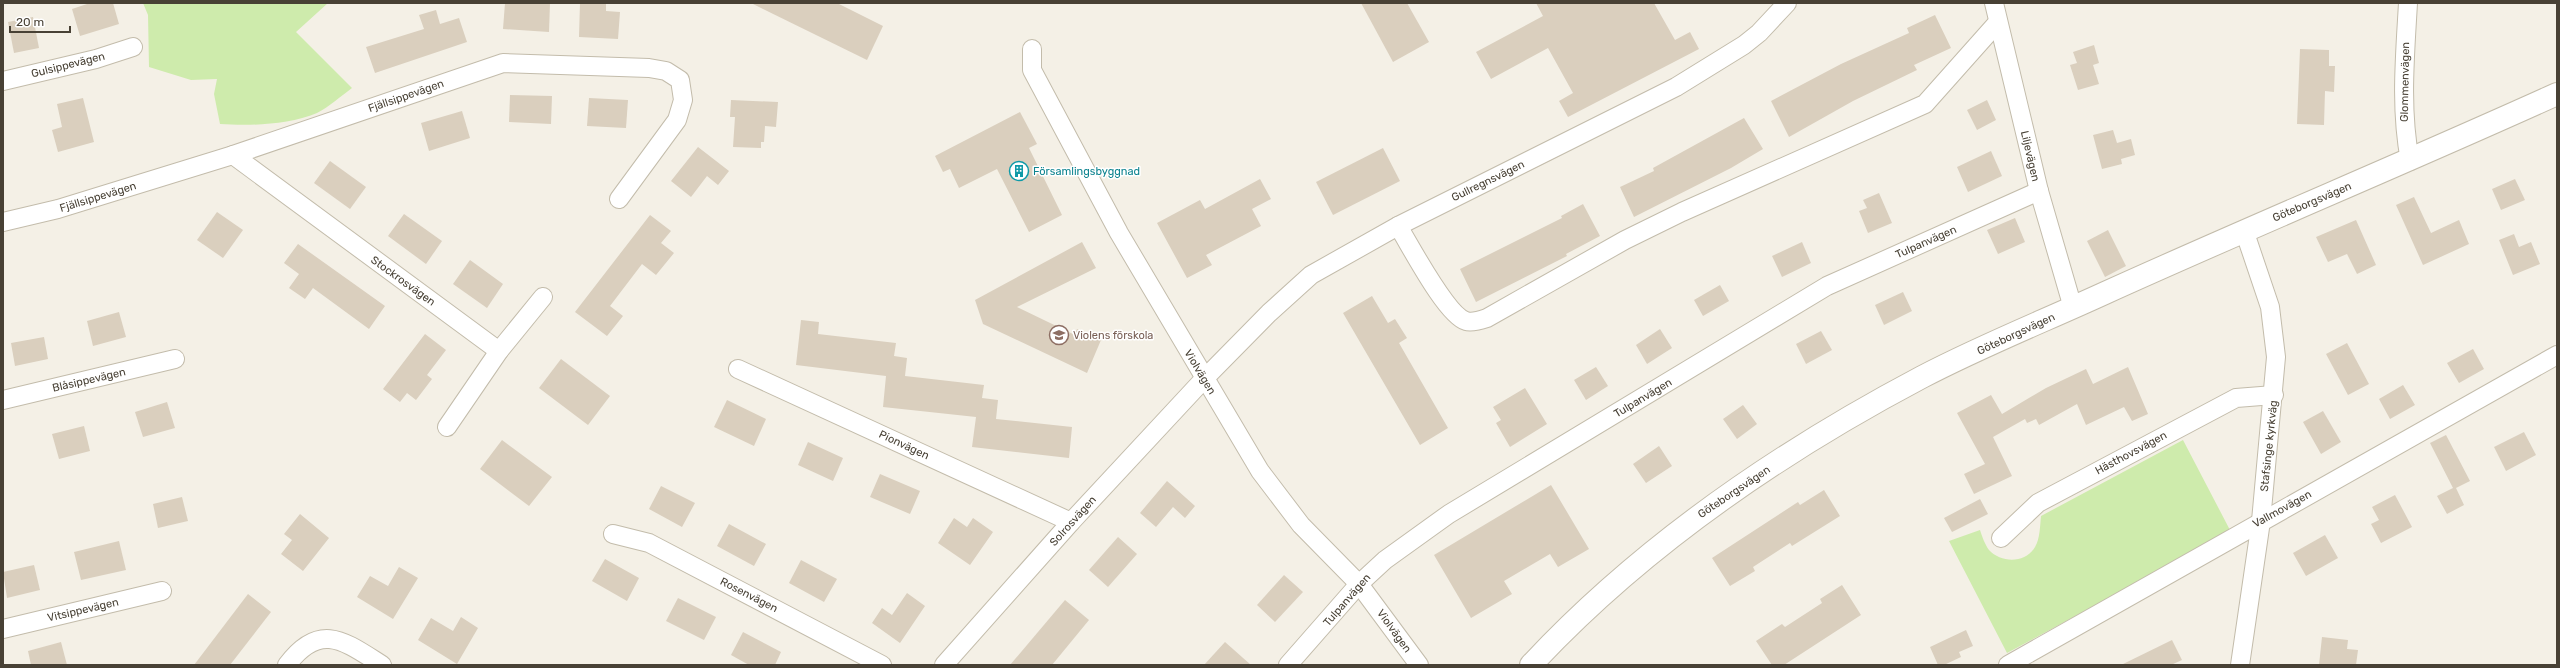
<svg xmlns="http://www.w3.org/2000/svg" width="2560" height="668" viewBox="0 0 2560 668" font-family="Rubik,sans-serif">
  <style>
    .green { fill: #ceebac }
    .building { fill: #dacfbe }
    .lines { fill: none; stroke-linecap: round; stroke-linejoin: round }
    .minor-casing { stroke: #c3bcab; stroke-width: 20 }
    .tertiary-casing { stroke: #c3bcab; stroke-width: 24 }
    .minor { stroke: #fff; stroke-width: 18 }
    .tertiary { stroke: #fff; stroke-width: 22 }
    .labels { text-anchor: middle; dominant-baseline: central; stroke-width: 3; stroke-linejoin: round; paint-order: stroke }
    .street-label { font-size: 11px; fill: #484135; stroke: #fff }
    .culture-label { font-size: 11px; fill: #0d838f; stroke: #fff; text-anchor: start }
    .education-label { font-size: 11px; fill: #785e54; stroke: #fff; text-anchor: start }
  </style>
  <rect width="100%" height="100%" fill="#f4f0e6"/>
  <g class="green">
    <path d="M143,3h185l-32,29 56,56c-11,8 -23,19 -35,25 -29,12 -67,13 -97,11l-6,-30 3,-15 -26,1 -42,-13 -1,-52z"/>
    <path d="M2183,440l48,92 -224,121 -58,-112 31,-11c2,6 5,15 9,20 12,13 36,14 46,-3 5,-8 5,-21 6,-31z"/>
  </g>
  <g class="building">
    <polygon points="90,3 113,3 119,24 80,36 72,9"/>
    <polygon points="505,3 550,3 549,32 503,29"/>
    <polygon points="580,3 606,3 606,11 620,12 618,39 579,37"/>
    <polygon points="751,3 837,3 883,26 867,60"/>
    <polygon points="1361,3 1407,3 1429,42 1393,62"/>
    <polygon points="1536,3 1654,3 1675,40 1690,32 1699,49 1568,117 1559,101 1573,93 1548,48 1491,79 1476,52 1543,16"/>
    <polygon points="436,10 440,24 459,18 467,42 375,73 366,47 424,29 419,15"/>
    <polygon points="1935,15 1951,48 1914,65 1917,70 1853,101 1789,137 1771,101 1841,64 1909,33 1907,28"/>
    <polygon points="33,17 39,48 14,53 8,22"/>
    <polygon points="2094,45 2099,63 2093,65 2099,84 2078,90 2070,65 2077,63 2073,52"/>
    <polygon points="2300,49 2329,50 2329,66 2335,66 2334,92 2325,91 2324,125 2297,124"/>
    <polygon points="510,95 552,96 551,124 509,122"/>
    <polygon points="83,98 94,142 58,152 52,130 62,127 57,104"/>
    <polygon points="589,98 628,100 626,128 587,126"/>
    <polygon points="731,100 778,102 776,127 765,126 764,142 761,142 761,148 733,147 735,117 730,117"/>
    <polygon points="1987,100 1996,120 1977,130 1967,110"/>
    <polygon points="462,111 470,138 429,151 421,123"/>
    <polygon points="1020,112 1037,144 1029,148 1062,215 1029,232 997,169 959,188 950,169 943,172 935,156"/>
    <polygon points="1744,118 1763,149 1731,168 1634,217 1620,187 1654,171 1653,168"/>
    <polygon points="2113,130 2117,143 2131,139 2135,155 2121,159 2122,164 2102,169 2093,135"/>
    <polygon points="698,147 729,171 718,185 707,176 691,197 671,181"/>
    <polygon points="1383,148 1400,181 1333,215 1316,182"/>
    <polygon points="1991,151 2002,176 1968,192 1957,167"/>
    <polygon points="330,161 366,187 350,209 314,183"/>
    <polygon points="1260,179 1271,199 1252,209 1261,226 1206,255 1212,265 1187,278 1157,223 1200,200 1205,209"/>
    <polygon points="2515,179 2525,200 2501,210 2492,189"/>
    <polygon points="1879,193 1892,223 1868,233 1859,211 1867,208 1863,200"/>
    <polygon points="2414,197 2431,233 2459,220 2469,244 2423,265 2396,205"/>
    <polygon points="1583,204 1600,236 1566,254 1567,256 1476,302 1460,269 1562,218 1561,216"/>
    <polygon points="217,212 243,230 223,258 197,240"/>
    <polygon points="404,214 442,241 426,264 388,236"/>
    <polygon points="650,215 671,231 661,243 674,253 656,275 642,264 610,306 623,316 607,336 575,312"/>
    <polygon points="2015,218 2025,242 1998,254 1987,230"/>
    <polygon points="2356,220 2376,265 2357,274 2347,254 2328,262 2316,237"/>
    <polygon points="2108,230 2126,266 2105,277 2087,241"/>
    <polygon points="2514,234 2519,247 2531,242 2540,264 2513,275 2499,240"/>
    <polygon points="1082,242 1096,268 1017,307 1075,335 1077,329 1101,340 1087,373 983,324 975,300"/>
    <polygon points="1802,242 1811,263 1782,277 1772,256"/>
    <polygon points="298,244 385,306 369,329 313,288 305,299 289,288 299,274 284,263"/>
    <polygon points="470,260 503,284 487,308 453,284"/>
    <polygon points="1720,285 1729,301 1703,316 1694,300"/>
    <polygon points="1903,292 1912,311 1884,325 1875,305"/>
    <polygon points="1372,296 1388,323 1395,319 1407,338 1399,343 1448,428 1420,445 1343,313"/>
    <polygon points="119,312 126,337 93,346 87,321"/>
    <polygon points="801,320 819,322 818,334 896,343 894,356 907,358 905,376 984,385 982,398 998,400 996,419 1072,427 1069,458 972,447 976,417 883,407 886,376 796,365"/>
    <polygon points="1660,329 1672,348 1647,364 1636,345"/>
    <polygon points="1821,331 1832,350 1806,364 1796,344"/>
    <polygon points="425,334 446,350 427,375 432,379 416,400 407,393 400,402 383,389"/>
    <polygon points="44,337 48,359 15,366 11,343"/>
    <polygon points="2347,343 2369,384 2348,395 2326,354"/>
    <polygon points="2473,349 2484,369 2459,383 2447,363"/>
    <polygon points="561,359 610,396 588,425 539,388"/>
    <polygon points="1596,367 1608,386 1586,400 1574,380"/>
    <polygon points="2128,367 2148,414 2132,421 2124,407 2086,425 2077,404 2039,425 2036,419 2027,423 2025,419 1993,437 2012,476 1974,494 1964,474 1985,464 1957,413 1991,395 2002,414 2046,388 2086,369 2093,384"/>
    <polygon points="2403,385 2415,405 2390,419 2379,399"/>
    <polygon points="1525,388 1547,424 1510,447 1496,423 1501,420 1493,407"/>
    <polygon points="727,400 766,419 754,446 714,427"/>
    <polygon points="167,402 175,428 143,437 135,412"/>
    <polygon points="1743,405 1757,424 1737,439 1723,419"/>
    <polygon points="2323,411 2341,442 2321,454 2303,422"/>
    <polygon points="84,426 90,451 59,459 52,434"/>
    <polygon points="2524,432 2536,455 2506,471 2494,447"/>
    <polygon points="2446,435 2470,481 2456,488 2464,505 2447,514 2437,496 2453,488 2430,443"/>
    <polygon points="502,440 552,477 529,506 480,469"/>
    <polygon points="808,442 843,458 833,481 798,465"/>
    <polygon points="1659,446 1672,466 1646,483 1633,464"/>
    <polygon points="880,474 920,491 910,514 870,497"/>
    <polygon points="1167,481 1195,506 1185,518 1173,507 1156,527 1140,513"/>
    <polygon points="1551,485 1589,549 1558,567 1550,554 1504,581 1512,594 1471,618 1434,555"/>
    <polygon points="661,486 695,503 682,527 649,509"/>
    <polygon points="1824,490 1840,516 1792,546 1790,543 1753,567 1755,571 1730,586 1712,558 1798,502 1800,505"/>
    <polygon points="2395,495 2412,527 2381,543 2371,524 2379,520 2372,507"/>
    <polygon points="182,497 188,521 158,528 153,504"/>
    <polygon points="1980,499 1988,514 1952,532 1944,518"/>
    <polygon points="300,514 329,538 303,571 281,554 292,540 284,534"/>
    <polygon points="954,518 967,527 973,518 993,532 970,565 938,543"/>
    <polygon points="729,524 766,544 754,566 717,546"/>
    <polygon points="2325,535 2338,558 2306,576 2293,553"/>
    <polygon points="1118,537 1137,554 1108,587 1089,570"/>
    <polygon points="119,541 126,570 81,580 74,552"/>
    <polygon points="605,559 639,578 627,601 592,581"/>
    <polygon points="801,560 837,579 824,602 789,583"/>
    <polygon points="34,565 40,590 7,598 3,572"/>
    <polygon points="399,567 418,578 393,619 357,597 370,576 388,586"/>
    <polygon points="1284,575 1303,592 1275,622 1257,605"/>
    <polygon points="1842,585 1861,615 1784,665 1772,665 1756,641 1782,624 1785,627 1822,603 1820,599"/>
    <polygon points="907,593 925,606 900,643 872,623 882,608 892,615"/>
    <polygon points="248,594 271,612 230,665 194,665"/>
    <polygon points="678,598 716,617 704,640 666,621"/>
    <polygon points="1065,600 1089,620 1052,665 1010,665"/>
    <polygon points="461,617 478,628 457,664 418,640 431,618 453,631"/>
    <polygon points="1966,630 1973,646 1959,652 1961,657 1944,665 1938,665 1930,647"/>
    <polygon points="743,632 781,652 775,665 749,665 731,655"/>
    <polygon points="2322,637 2348,640 2347,649 2358,650 2356,665 2319,665"/>
    <polygon points="2172,640 2182,660 2171,665 2121,665"/>
    <polygon points="61,642 67,665 31,665 28,651"/>
    <polygon points="1225,642 1251,665 1204,665"/>
  </g>
  <g class="lines">
    <g class="minor-casing">
      <g id="minor">
        <polyline points="1994,3 2039,191 2073,308"/>
        <path d="M2408,3c-3,53 -8,105 2,158"/>
        <polyline points="1032,49 1032,70 1119,233 1260,471 1301,525 1359,584 1419,665"/>
        <polyline points="3,81 96,59 133,47"/>
        <polyline points="233,155 499,351"/>
        <polyline points="3,222 58,209 233,155 503,63 649,68 666,71 680,80 683,100 677,120 619,199"/>
        <path d="M1398,226c12,19 48,89 68,95 6,2 15,-1 21,-3l138,-78 57,-28 243,-108 73,-82"/>
        <polyline points="738,369 1071,522"/>
        <polyline points="3,400 175,359"/>
        <polyline points="447,427 499,351 543,297"/>
        <polyline points="613,534 649,543 882,665"/>
        <polyline points="2001,538 2038,503 2236,398 2274,395"/>
        <polyline points="3,629 162,591"/>
        <path d="M287,665c33,-44 57,-24 95,0"/>
        <polyline points="944,665 1071,522 1204,379 1269,313 1311,275 1398,226 1676,87 1744,45 1759,33 1787,3"/>
        <polyline points="1288,665 1359,584 1385,560 1449,514 1827,286 2039,191"/>
        <polyline points="2008,665 2557,355"/>
        <polyline points="2240,665 2261,521 2276,357 2270,307 2244,230"/>
      </g>
    </g>
    <g class="tertiary-casing">
      <path id="tertiary" d="M1531,665c111,-119 247,-212 391,-288 59,-31 122,-56 183,-84 150,-68 302,-131 452,-199"/>
    </g>
    <use href="#minor" class="minor"/>
    <use href="#tertiary" class="tertiary"/>
  </g>
  <defs>
    <g id="building-ring" transform="scale(1)"><circle r="9.5" fill="#fff" stroke="#0f9aa8" stroke-width="1.5"/><path d="M-4-6H4V6H1V3H-1V6H-4ZM-2.5-4.3h1.7v1.8h-1.7ZM.8-4.3h1.7v1.8H.8ZM-2.5-1h1.7V.8h-1.7ZM.8-1h1.7V.8H.8Z" fill="#0f9aa8"/></g>
    <g id="school-ring" transform="scale(1)"><circle r="9.5" fill="#fff" stroke="#8d6e63" stroke-width="1.5"/><path d="M0-5L7-2L0 1L-7-2ZM-4 1L0 2.5L4 1V4Q0 6-4 4Z" fill="#8d6e63"/></g>
  </defs>
  <g fill-rule="evenodd">
    <use href="#building-ring" x="1019" y="171"/>
    <use href="#school-ring" x="1059" y="335"/>
  </g>
  <g class="labels">
    <g class="street-label">
      <text transform="translate(68 65) rotate(-14)">Gulsippevägen</text>
      <text transform="translate(2405 82) rotate(-89)">Glommenvägen</text>
      <text transform="translate(406 96) rotate(-19)">Fjällsippevägen</text>
      <text transform="translate(2030 156) rotate(77)">Liljevägen</text>
      <text transform="translate(1488 181) rotate(-26)">Gullregnsvägen</text>
      <text transform="translate(98 197) rotate(-17)">Fjällsippevägen</text>
      <text transform="translate(2312 202) rotate(-23)">Göteborgsvägen</text>
      <text transform="translate(1926 242) rotate(-24)">Tulpanvägen</text>
      <text transform="translate(403 281) rotate(36)">Stockrosvägen</text>
      <text transform="translate(2016 334) rotate(-25)">Göteborgsvägen</text>
      <text transform="translate(1200 372) rotate(59)">Violvägen</text>
      <text transform="translate(89 380) rotate(-13)">Blåsippevägen</text>
      <text transform="translate(1643 398) rotate(-31)">Tulpanvägen</text>
      <text transform="translate(904 445) rotate(25)">Pionvägen</text>
      <text transform="translate(2269 446) rotate(-84)">Stafsinge kyrkväg</text>
      <text transform="translate(2131 453) rotate(-28)">Hästhovsvägen</text>
      <text transform="translate(1734 492) rotate(-34)">Göteborgsvägen</text>
      <text transform="translate(2282 509) rotate(-29)">Vallmovägen</text>
      <text transform="translate(1073 521) rotate(-48)">Solrosvägen</text>
      <text transform="translate(749 595) rotate(27)">Rosenvägen</text>
      <text transform="translate(1347 600) rotate(-49)">Tulpanvägen</text>
      <text transform="translate(83 610) rotate(-13)">Vitsippevägen</text>
      <text transform="translate(1394 631) rotate(54)">Violvägen</text>
    </g>
    <g class="culture-label">
      <text x="1033" y="171">Församlingsbyggnad</text>
    </g>
    <g class="education-label">
      <text x="1073" y="335">Violens förskola</text>
    </g>
  </g>
  <rect width="2560" height="668" fill="none" stroke="#484135" stroke-width="8"/>
  <path d="M10 26v6h60v-6" fill="none" stroke="#484135" stroke-width="2"/>
  <text x="16" y="26" font-size="12" fill="#484135" stroke="#ffffff" stroke-width="3" paint-order="stroke">20 m</text>
</svg>
